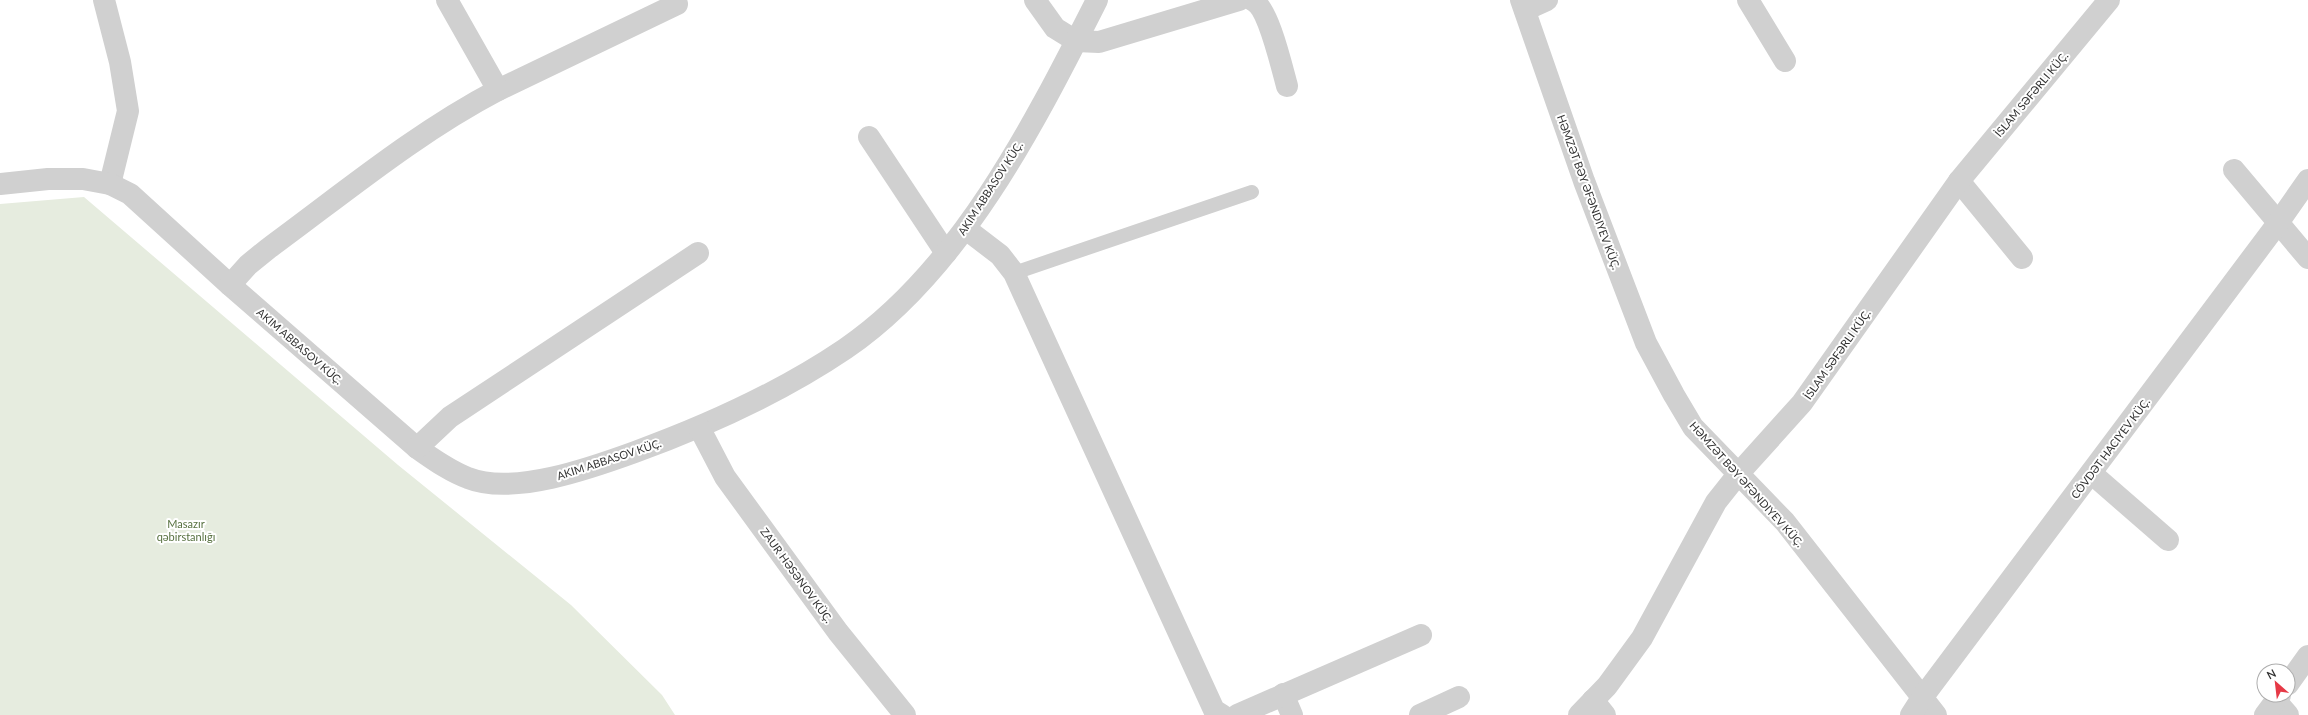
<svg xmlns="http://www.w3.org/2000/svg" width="2308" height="715" viewBox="0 0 2308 715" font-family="Lato,sans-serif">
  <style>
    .green { fill: #e6ecdf }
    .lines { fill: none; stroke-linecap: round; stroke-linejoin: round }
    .service { stroke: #d0d0d0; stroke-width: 14 }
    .minor { stroke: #d0d0d0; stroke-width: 22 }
    .labels { text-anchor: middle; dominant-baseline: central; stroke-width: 4; stroke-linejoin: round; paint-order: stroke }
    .street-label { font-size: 11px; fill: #333; stroke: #fff }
    .park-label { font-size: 11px; fill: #56703f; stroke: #fff }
  </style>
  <rect width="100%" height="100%" fill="#fff"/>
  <polygon class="green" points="84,197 398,465 571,605 662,695 675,715 0,715 0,204"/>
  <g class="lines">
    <polyline class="service" points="1014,273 1252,192"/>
    <g class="minor">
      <polyline points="104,0 120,62 128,111 110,184"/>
      <polyline points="1035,0 1055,28 1076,41 1099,42 1239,0"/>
      <path d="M1252,0c16,6 30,68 35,86"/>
      <polyline points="1521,0 1584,181 1646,343 1674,395 1693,427 1785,522 1936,715"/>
      <polyline points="1748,0 1785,61"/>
      <polyline points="1525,10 1547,0"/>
      <polyline points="498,90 677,4"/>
      <polyline points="869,137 946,253"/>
      <polyline points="2234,170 2308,258"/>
      <polyline points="1959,181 2022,258"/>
      <path d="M0,184l48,-5h35l27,5 20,10 100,91 187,163c16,11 32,23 51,30 45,18 123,-10 167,-26 74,-27 145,-59 210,-103 116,-79 190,-227 252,-349"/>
      <polyline points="966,229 1000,255 1014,273 1214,710 1222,715"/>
      <path d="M230,285l18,-20 21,-17c75,-55 147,-115 229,-158l-51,-90"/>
      <polyline points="700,429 725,477 838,632 905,715"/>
      <polyline points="417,448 450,417 698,253"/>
      <polyline points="2091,473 2168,540"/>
      <polyline points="2288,684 2308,656"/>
      <polyline points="1283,694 1292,715"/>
      <polyline points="1593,700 1605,715"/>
      <polyline points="2276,701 2288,715"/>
      <polyline points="1237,715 1421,635"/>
      <polyline points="1420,715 1459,697"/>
      <polyline points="1579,715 1607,686 1642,638 1716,502 1739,473 1802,403 1959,181 2109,0"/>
      <polyline points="1911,715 1922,698 2278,223 2308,180"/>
      <polyline points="2265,715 2280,695"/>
    </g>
  </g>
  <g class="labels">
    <g class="street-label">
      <text transform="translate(2031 94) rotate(-50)">İSLAM SƏFƏRLI KÜÇ.</text>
      <text transform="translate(990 188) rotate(-57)">AKIM ABBASOV KÜÇ.</text>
      <text transform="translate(1589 192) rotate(70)">HƏMZƏT BƏY ƏFƏNDIYEV KÜÇ.</text>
      <text transform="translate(300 346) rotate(41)">AKIM ABBASOV KÜÇ.</text>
      <text transform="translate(1837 354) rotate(-55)">İSLAM SƏFƏRLI KÜÇ.</text>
      <text transform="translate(2110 448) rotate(-53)">CÖVDƏT HACIYEV KÜÇ.</text>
      <text transform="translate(609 459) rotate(-18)">AKIM ABBASOV KÜÇ.</text>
      <text transform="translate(1747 484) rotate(48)">HƏMZƏT BƏY ƏFƏNDIYEV KÜÇ.</text>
      <text transform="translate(797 575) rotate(54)">ZAUR HƏSƏNOV KÜÇ.</text>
    </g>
    <g class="park-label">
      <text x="186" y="523">Masazır<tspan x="186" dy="13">qəbirstanlığı</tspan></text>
    </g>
  </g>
  <g transform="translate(2276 683) rotate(332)"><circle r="19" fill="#ffffff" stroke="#adadad"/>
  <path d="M0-3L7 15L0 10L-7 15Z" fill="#e63946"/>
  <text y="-6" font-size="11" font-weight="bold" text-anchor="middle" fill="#333333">N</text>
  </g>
</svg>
